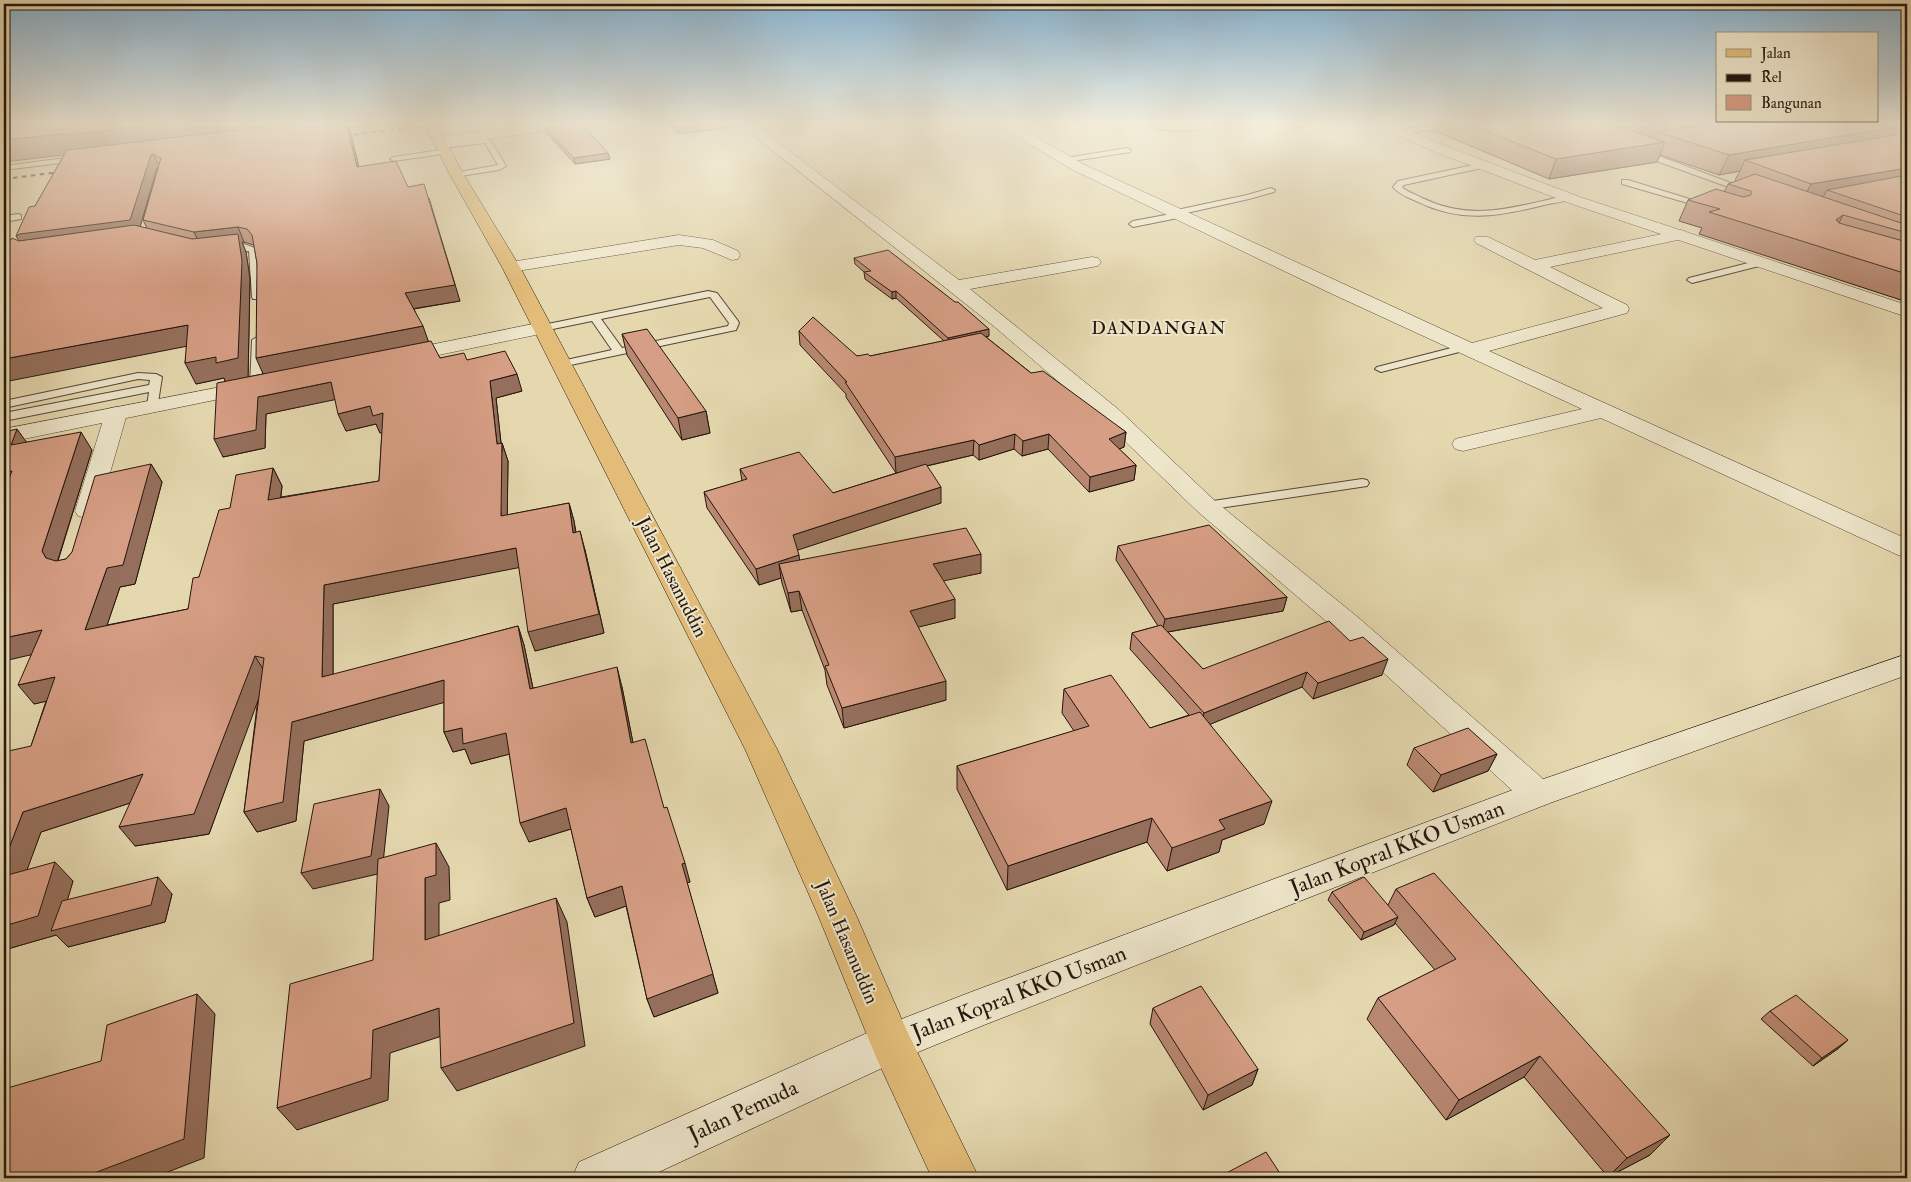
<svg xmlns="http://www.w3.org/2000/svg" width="1911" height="1182" viewBox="0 0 1911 1182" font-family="'IM FELL Double Pica',serif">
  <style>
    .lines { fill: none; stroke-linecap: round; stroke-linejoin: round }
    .service-casing { stroke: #544636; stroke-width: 2 }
    .minor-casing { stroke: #544636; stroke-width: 1 }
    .tertiary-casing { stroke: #544636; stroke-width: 1 }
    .secondary-casing { stroke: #24160d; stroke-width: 1 }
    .primary-casing { stroke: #24160d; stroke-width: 1 }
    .service { fill: #eee6cb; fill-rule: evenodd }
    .minor { fill: #eee6cb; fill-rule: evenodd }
    .tertiary { fill: #eee6cb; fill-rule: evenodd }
    .secondary { fill: #eee6cb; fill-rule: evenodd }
    .primary { fill: #e2bc78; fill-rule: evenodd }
    .rail { stroke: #24160d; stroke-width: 2; stroke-dasharray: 4.5 4.5; stroke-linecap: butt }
    .wall { fill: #b88872; stroke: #24160d; fill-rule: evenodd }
    .shaded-wall { fill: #966f5c; stroke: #24160d }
    .building { fill: #d69e84; stroke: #24160d }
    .labels { text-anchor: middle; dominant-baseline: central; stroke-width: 4; stroke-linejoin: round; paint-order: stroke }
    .far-quarter-label { font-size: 18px; letter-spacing: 1px; fill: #24160d; stroke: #eee6cb }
    .street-label { font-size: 19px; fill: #24160d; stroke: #eee6cb }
    .near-street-label { font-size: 22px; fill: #24160d; stroke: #eee6cb }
  </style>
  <rect width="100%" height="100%" fill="#e5d8af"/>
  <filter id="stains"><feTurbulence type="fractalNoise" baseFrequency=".004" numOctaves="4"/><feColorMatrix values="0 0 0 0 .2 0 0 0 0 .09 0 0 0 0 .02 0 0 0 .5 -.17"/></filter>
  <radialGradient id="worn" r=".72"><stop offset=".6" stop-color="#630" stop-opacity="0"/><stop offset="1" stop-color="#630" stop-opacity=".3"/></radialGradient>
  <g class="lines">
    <g class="service-casing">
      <g id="service">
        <polygon points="364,122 383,122 380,124 329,130 325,128 329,126"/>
        <path d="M1144,122l32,5 39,-5h15c-14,10 -73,13 -86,0z"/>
        <polygon points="1288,122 1296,122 1304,127 1298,128"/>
        <polygon points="1464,122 1481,122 1478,124 1400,134 1396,132 1400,130"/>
        <polygon points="487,139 491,141 506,166 499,170 454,177 454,173 498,165 485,143 443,148 440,148 440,144"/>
        <polygon points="1127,148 1131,150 1130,152 1066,162 1062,160 1066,158"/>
        <polygon points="446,149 449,149 449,153 394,161 390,159 394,157"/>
        <polygon points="1637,150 1643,150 1752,191 1745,193 1637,154"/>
        <polygon points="81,156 84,156 84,160 4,170 4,166"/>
        <path d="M1483,163h3v4l-82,18 -2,2c5,5 13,7 20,11 52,25 94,8 147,-3l4,2c-7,5 -20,6 -29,8 -47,12 -83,18 -128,-4 -9,-4 -17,-7 -23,-14l5,-6z"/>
        <polygon points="1622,180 1628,180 1712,206 1705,208 1622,184"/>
        <polygon points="1271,188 1275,190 1274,192 1249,199 1182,214 1181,217 1178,218 1133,227 1129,224 1133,221 1171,214 1172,211 1247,195"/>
        <polygon points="18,214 21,215 21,219 4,222 4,216"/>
        <polygon points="244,244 258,249 262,279 261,299 253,299 252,297 249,251 224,252 219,249 224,246"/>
        <polygon points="1764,259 1769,262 1767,264 1692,283 1687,280 1689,278"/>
        <path d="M708,291l9,2 21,28 1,2 -3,7 -175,37 -6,-3 2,-2 55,-12 -20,-29 -49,10 -5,-3 5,-3zM710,297l19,26 -1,3 -106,22 -21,-29z"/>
        <polygon points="257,337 262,340 262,386 256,389 250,386 252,340"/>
        <polygon points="1463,345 1467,346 1468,348 1467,350 1381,372 1375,369 1377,367"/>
        <polygon points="138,373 156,374 162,377 157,409 149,409 147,406 149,392 4,421 4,413 149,385 150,380 138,379 4,408 4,401"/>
        <polygon points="1362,479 1367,480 1369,483 1367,486 1206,510 1199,506 1206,502"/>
      </g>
    </g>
    <g class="minor-casing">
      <g id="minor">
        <polygon points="557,122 591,122 585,126 440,145 433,141 440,137"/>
        <polygon points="737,122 751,122 959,280 1092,257 1098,258 1101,262 1098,266 1092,267 970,289 1118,409 1215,501 1360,619 1550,785 1555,794 1550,803 1538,807 1526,803 1340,633 1197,511 1102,419 996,328"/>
        <polygon points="996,122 1011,122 1083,164 1472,343 1603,308 1476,243 1474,240 1476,237 1488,237 1535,260 1681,230 1687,232 1689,235 1687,238 1550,267 1627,305 1629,309 1627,313 1489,351 1907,539 1907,557 1898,555 1601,418 1463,451 1455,449 1452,444 1455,439 1582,409 1330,293 1073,170 997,125"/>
        <polygon points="679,235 713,240 738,251 740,255 738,259 732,260 703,248 679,245 511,272 505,271 502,267 505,263 511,262"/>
        <polygon points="116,407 124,409 127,414 99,511 96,516 87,518 78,516 75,511 105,414 108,409"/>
      </g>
    </g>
    <g class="tertiary-casing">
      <g id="tertiary">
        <polygon points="1373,122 1389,122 1448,147 1580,197 1907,305 1907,317 1569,203 1438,153 1374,125"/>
        <polygon points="543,322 550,324 553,328 550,332 400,363 393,361 390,357 393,353 400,351"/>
        <polygon points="252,381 259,383 263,387 259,391 4,443 4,429"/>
      </g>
    </g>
    <g class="secondary-casing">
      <polygon id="secondary" points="1907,654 1907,675 1550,803 984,1025 906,1057 646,1178 572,1178 579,1162 876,1029 971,992 1526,785"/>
    </g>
    <g class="primary-casing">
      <polygon id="primary" points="424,122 436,122 464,175 520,267 777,749 856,915 906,1029 979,1178 932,1178 876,1057 818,915 745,749 502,267 450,175"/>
    </g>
    <use href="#service" class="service"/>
    <use href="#minor" class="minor"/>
    <use href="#tertiary" class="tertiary"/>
    <use href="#secondary" class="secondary"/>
    <use href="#primary" class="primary"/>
    <g class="rail">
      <polyline points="336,137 455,122"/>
      <polyline points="4,179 68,171"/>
    </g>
  </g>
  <g class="wall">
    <path d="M4,122h344h-1l3,8 9,37 101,134 -46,8 14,32 12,17 27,2 55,31 -26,7 5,45h1l6,18 -1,54 62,-12 5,18 2,11 9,18 19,83 -69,18 -16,-84 -186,37v71l185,-49 6,19 9,43 89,-1 11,56 31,65 26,74 -3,1 31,110 -64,24 -7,-18 -21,-93 -31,11 -8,-19 -16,-69 -42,13 -20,-88 -38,10 -6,-15 -12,3 -9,-20v-30l-140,39 -8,80 -39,11 -13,-20 14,-114 -49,136 -74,12 -5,-43 -89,29 -14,37 46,12 -6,19 105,-6 -7,28 -97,25 -12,-12 -52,15 27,-204 15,-45 -12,3 -17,-275 9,13 66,8 -34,111 8,-2 85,-95 11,18 -27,102 -15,3 -13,38 81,-16 11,-32 31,-69 43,-40 9,18 -1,11 98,-16 3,-49 -2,1 -4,-9 -30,7 -11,-32 -69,15 -1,34 -42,9 2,-76 -1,-3 -28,6 -10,-38 -168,-105 17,-35 29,-51zM157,168h2l-16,52 4,8 -7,-1zM242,242h2l10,3 3,18 6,111 -15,3 2,-98 -4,-27z"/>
    <polygon points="666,122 729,122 729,127 679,134"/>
    <polygon points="1412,122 1907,122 1907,302 1699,234 1702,228 1679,221 1688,200 1724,192 1728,184 1737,181 1735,180 1740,171 1719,175 1660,155 1657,162 1549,179 1435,131 1438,123 1421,125"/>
    <polygon points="545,128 608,153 610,159 575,164 547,133"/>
    <polygon points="854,258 989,336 986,337 1031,373 1126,432 1124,447 1119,449 1136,465 1134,480 1089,492 1048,449 1022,456 1014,449 979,460 973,455 927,466 941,503 797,550 799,561 981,573 943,580 955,618 918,627 946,700 844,728 827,685 825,670 802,610 791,612 782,583 781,578 759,585 707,508 704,492 742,481 740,469 833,493 906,470 896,473 846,397 846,394 800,345 799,331 857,356 870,356 944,341 896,298 892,299 865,279 864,272 855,264"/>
    <polygon points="622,334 706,411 710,433 682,440 627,355"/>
    <polygon points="1118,546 1287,597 1283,611 1168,632 1203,669 1382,675 1313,699 1302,687 1210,724 1264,824 1222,840 1219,852 1167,871 1147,842 1007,890 957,789 957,766 1074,731 1062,713 1064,689 1150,728 1189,715 1130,649 1132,633 1158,626 1116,560"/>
    <polygon points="1414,748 1497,754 1488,771 1433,792 1407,765"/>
    <polygon points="1396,889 1650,1155 1608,1177 1524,1077 1446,1120 1367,1019 1378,998 1435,970 1395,923 1394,925 1361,940 1328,900 1332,892 1388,905"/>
    <polygon points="1153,1008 1258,1069 1252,1085 1203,1110 1150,1024"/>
    <polygon points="1770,1011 1839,1048 1813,1066 1761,1019"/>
  </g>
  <g class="shaded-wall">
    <polygon points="178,122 348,122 347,122 350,130 362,181 357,167 346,122 4,162 4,140"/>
    <polygon points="729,122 729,127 679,134 678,129"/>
    <polygon points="1422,122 1438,122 1438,123 1421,125"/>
    <polygon points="1677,122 1786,122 1658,132 1654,143 1634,146 1642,127"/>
    <polygon points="1907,125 1907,141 1745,160 1740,171 1719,175 1729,155"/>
    <polygon points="1665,142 1657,162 1549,179 1556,159"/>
    <polygon points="608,153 610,159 575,164 574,158"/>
    <polygon points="153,154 160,167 157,168 138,234 25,251 16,236"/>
    <polygon points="1907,168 1907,186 1827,190 1821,201 1800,205 1811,184"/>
    <polygon points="429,198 460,301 411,309 405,293"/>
    <polygon points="1843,215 1832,237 1836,220"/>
    <polygon points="238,227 244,242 242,242 246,252 250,279 248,379 226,383 224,378 196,384 185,363 201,247 194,232"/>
    <polygon points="896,291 896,298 892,299 892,292"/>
    <polygon points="188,325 198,344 4,382 4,359"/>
    <polygon points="423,326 429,343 264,376 256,358"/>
    <polygon points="989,329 989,336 949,345 948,338"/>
    <polygon points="517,374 522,391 496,398 502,452 502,443 508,461 507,534 501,516 497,444 490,381"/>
    <polygon points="331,382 338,399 266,414 265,448 223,457 214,439 258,397"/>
    <polygon points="370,406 383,413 390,430 380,433 376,424 346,431 338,414"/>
    <polygon points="706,411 710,433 682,440 678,418"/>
    <polygon points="17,429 29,446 11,445"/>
    <polygon points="81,432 92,450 55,569 46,558 42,551"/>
    <polygon points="1126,432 1124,447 1107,454 1109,439"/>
    <polygon points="1015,434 1014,449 979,460 979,445"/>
    <polygon points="1049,434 1048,449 1022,456 1023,441"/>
    <polygon points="974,440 973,455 896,473 895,457"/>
    <polygon points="151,464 162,482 135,584 120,587 99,649 85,630 107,568"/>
    <polygon points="1136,465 1134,480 1089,492 1090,477"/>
    <polygon points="273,468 282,486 278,518 268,500"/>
    <polygon points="12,471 4,494 4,473"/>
    <polygon points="941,487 941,503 795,551 793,535"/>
    <polygon points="569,503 574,521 578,551 573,533"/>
    <polygon points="580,531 585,550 604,633 535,651 528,632"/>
    <polygon points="516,548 522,567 333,604 333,697 322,677 324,585"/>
    <polygon points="981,554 981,573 934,583 933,564"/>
    <polygon points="799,555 801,571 779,564 781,578 759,585 756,569"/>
    <polygon points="799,591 802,610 791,612 788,593"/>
    <polygon points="1287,597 1283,611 1162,633 1165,619"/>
    <polygon points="955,599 955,618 911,629 910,611"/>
    <polygon points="518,626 524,645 537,708 530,689"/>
    <polygon points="42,630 56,649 4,661 4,638"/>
    <polygon points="255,656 267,676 209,834 135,846 119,827"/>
    <polygon points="1388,659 1382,675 1313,699 1318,683"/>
    <polygon points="617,667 622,687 637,763 631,743"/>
    <polygon points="1307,672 1302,687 1201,728 1204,713"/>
    <polygon points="55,677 70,696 34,704 18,685"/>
    <polygon points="444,680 453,700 304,741 296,821 257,832 244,812 292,722"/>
    <polygon points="946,681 946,700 844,728 842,708"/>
    <polygon points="462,728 506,733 514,753 471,764 465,749 453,752 444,732"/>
    <polygon points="1497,754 1488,771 1433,792 1441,775"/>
    <polygon points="143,774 158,794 41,832 17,897 4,884 4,861 23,812"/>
    <polygon points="380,789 389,806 382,873 313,889 301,873"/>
    <polygon points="1272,801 1264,824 1222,840 1219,852 1167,871 1172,848 1219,820"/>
    <polygon points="566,808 574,828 529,842 520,823"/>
    <polygon points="1152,818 1147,842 1007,890 1008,866"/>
    <polygon points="436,843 449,867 450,900 439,903 439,964 425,940 425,878"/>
    <polygon points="55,862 73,881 59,929 158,877 172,894 165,922 68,947 56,935 4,950 4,926"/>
    <polygon points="685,863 690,882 687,883 718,993 654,1017 647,999 682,864"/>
    <polygon points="622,886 629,905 595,917 587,898"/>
    <polygon points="556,898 567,922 585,1046 457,1091 441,1068"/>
    <polygon points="1398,917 1394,925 1361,940 1364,932"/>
    <polygon points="197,994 215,1014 204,1158 152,1178 81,1178"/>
    <polygon points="439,1008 454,1032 390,1053 388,1100 297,1130 277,1108 373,1030"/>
    <polygon points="1848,1040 1839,1048 1813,1066 1822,1058"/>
    <polygon points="1540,1056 1524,1077 1446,1120 1459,1100"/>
    <polygon points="1258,1069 1252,1085 1203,1110 1208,1095"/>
    <polygon points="1670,1135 1650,1155 1608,1177 1627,1158"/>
  </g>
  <g class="building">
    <polygon points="4,122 178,122 67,135 68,133 4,140"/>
    <polygon points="306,122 346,122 357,167 396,161 408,187 424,184 455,285 405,293 423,326 256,358 257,263 252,235 247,229 238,227 194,232 143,220 161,158 153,154 151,155 130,220 20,234 16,236 29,207 35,206 67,150"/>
    <polygon points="671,122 728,122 678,129"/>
    <polygon points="1463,122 1605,122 1665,142 1556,159"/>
    <polygon points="1627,122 1677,122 1642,127"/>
    <polygon points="1723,122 1907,122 1907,125 1729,155 1658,132"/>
    <polygon points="581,123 608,153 574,158 545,128"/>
    <polygon points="1907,133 1907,168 1811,184 1745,160"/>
    <polygon points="1755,174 1907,225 1907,233 1843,215 1836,220 1839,223 1907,242 1907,274 1709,212 1720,209 1688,200 1716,189 1743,197 1751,195 1751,191 1728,184"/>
    <polygon points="1907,175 1907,217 1827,190"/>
    <polygon points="134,225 192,239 238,234 242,261 238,358 216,363 216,357 185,363 188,325 4,359 4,241 11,240 12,238 19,241"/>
    <polygon points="888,250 955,302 958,302 989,329 948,338 896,291 892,292 864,272 871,271 854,258"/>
    <polygon points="813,317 857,356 868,354 870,356 981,333 1031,373 1043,371 1126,432 1109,439 1136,465 1090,477 1049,434 1023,441 1015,434 979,445 974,440 895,457 845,382 847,382 799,331"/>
    <polygon points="647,329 706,411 678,418 622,334"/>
    <polygon points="431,341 440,358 464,353 467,360 505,351 517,374 490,381 497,444 502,443 501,516 569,503 573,533 580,531 599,614 528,632 516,548 324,585 322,677 518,626 530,689 617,667 631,743 645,739 664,808 667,807 685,863 682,864 713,974 647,999 622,886 587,898 566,808 520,823 506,733 463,744 462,728 444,732 444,680 292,722 283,802 244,812 264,658 255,656 194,814 119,827 143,774 23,812 4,861 4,752 31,746 55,677 18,685 42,630 4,638 4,491 12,471 4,473 4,432 17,429 11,445 81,432 42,551 46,558 56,561 66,559 72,552 95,476 151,464 123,565 107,568 85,630 188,609 193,578 199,577 219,510 230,508 236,475 273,468 268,500 379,481 383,413 373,416 370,406 338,414 331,382 258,397 256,430 214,439 217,383"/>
    <polygon points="799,452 833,493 926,464 941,487 793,535 799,555 756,569 704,492 747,479 740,469"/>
    <polygon points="1209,525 1287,597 1165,619 1118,546"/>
    <polygon points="966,528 981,554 933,564 955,599 910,611 946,681 842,708 825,666 829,665 799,591 788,593 779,564"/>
    <polygon points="1329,621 1350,641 1363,637 1388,659 1318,683 1307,672 1204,713 1132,633 1161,625 1203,669"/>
    <polygon points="1111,675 1150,728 1200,712 1272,801 1219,820 1225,829 1172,848 1152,818 1008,866 957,766 1089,726 1064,689"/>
    <polygon points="1468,728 1497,754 1441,775 1414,748"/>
    <polygon points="380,789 371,856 301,873 314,804"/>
    <polygon points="436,843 436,875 425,878 425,940 556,898 574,1023 441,1068 439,1008 373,1030 371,1078 277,1108 290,984 373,960 378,859"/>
    <polygon points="55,862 38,916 4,926 4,876"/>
    <polygon points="1434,873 1670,1135 1627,1158 1540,1056 1459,1100 1378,998 1456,959 1396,889"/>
    <polygon points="158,877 151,905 51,931 62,901"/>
    <polygon points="1364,877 1398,917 1364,932 1332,892"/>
    <polygon points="1201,986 1258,1069 1208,1095 1153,1008"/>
    <polygon points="197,994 184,1139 81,1178 4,1178 4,1089 101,1061 107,1025"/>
    <polygon points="1796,995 1848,1040 1822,1058 1770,1011"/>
    <polygon points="1266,1152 1283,1178 1217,1178"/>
  </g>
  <linearGradient id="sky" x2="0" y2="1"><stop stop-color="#89b5d4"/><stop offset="0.43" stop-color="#f3eddb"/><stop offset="1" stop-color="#f3eddb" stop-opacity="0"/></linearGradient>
  <rect width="1911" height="287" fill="url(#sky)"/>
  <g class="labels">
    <g class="far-quarter-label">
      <text x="1159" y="328">DANDANGAN</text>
    </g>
    <g class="street-label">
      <text transform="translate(672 577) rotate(63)">Jalan Hasanuddin</text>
      <text transform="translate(847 942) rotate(67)">Jalan Hasanuddin</text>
    </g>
    <g class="near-street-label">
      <text transform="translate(1397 848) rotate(-21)">Jalan Kopral KKO Usman</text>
      <text transform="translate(1019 993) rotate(-21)">Jalan Kopral KKO Usman</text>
      <text transform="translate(743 1111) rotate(-25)">Jalan Pemuda</text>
    </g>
  </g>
  <rect width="1911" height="1182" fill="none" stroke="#e5d8af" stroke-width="20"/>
  <rect x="5" y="5" width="1901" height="1172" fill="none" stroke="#24160d" stroke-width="2.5"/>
  <rect x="10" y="10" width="1891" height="1162" fill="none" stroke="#24160d"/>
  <rect x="1716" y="32" width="162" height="90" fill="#eee6cb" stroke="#9d937f"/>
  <rect x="1726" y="49" width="25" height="8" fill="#e2bc78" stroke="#9d937f"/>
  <text x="1761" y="58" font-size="15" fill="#24160d">Jalan</text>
  <rect x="1726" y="74" width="25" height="8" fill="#24160d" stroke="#9d937f"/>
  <text x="1761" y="82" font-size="15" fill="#24160d">Rel</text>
  <rect x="1726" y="95" width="25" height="15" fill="#d69e84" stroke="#9d937f"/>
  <text x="1761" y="108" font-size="15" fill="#24160d">Bangunan</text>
  <rect width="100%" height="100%" filter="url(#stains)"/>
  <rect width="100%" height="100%" fill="url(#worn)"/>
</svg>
